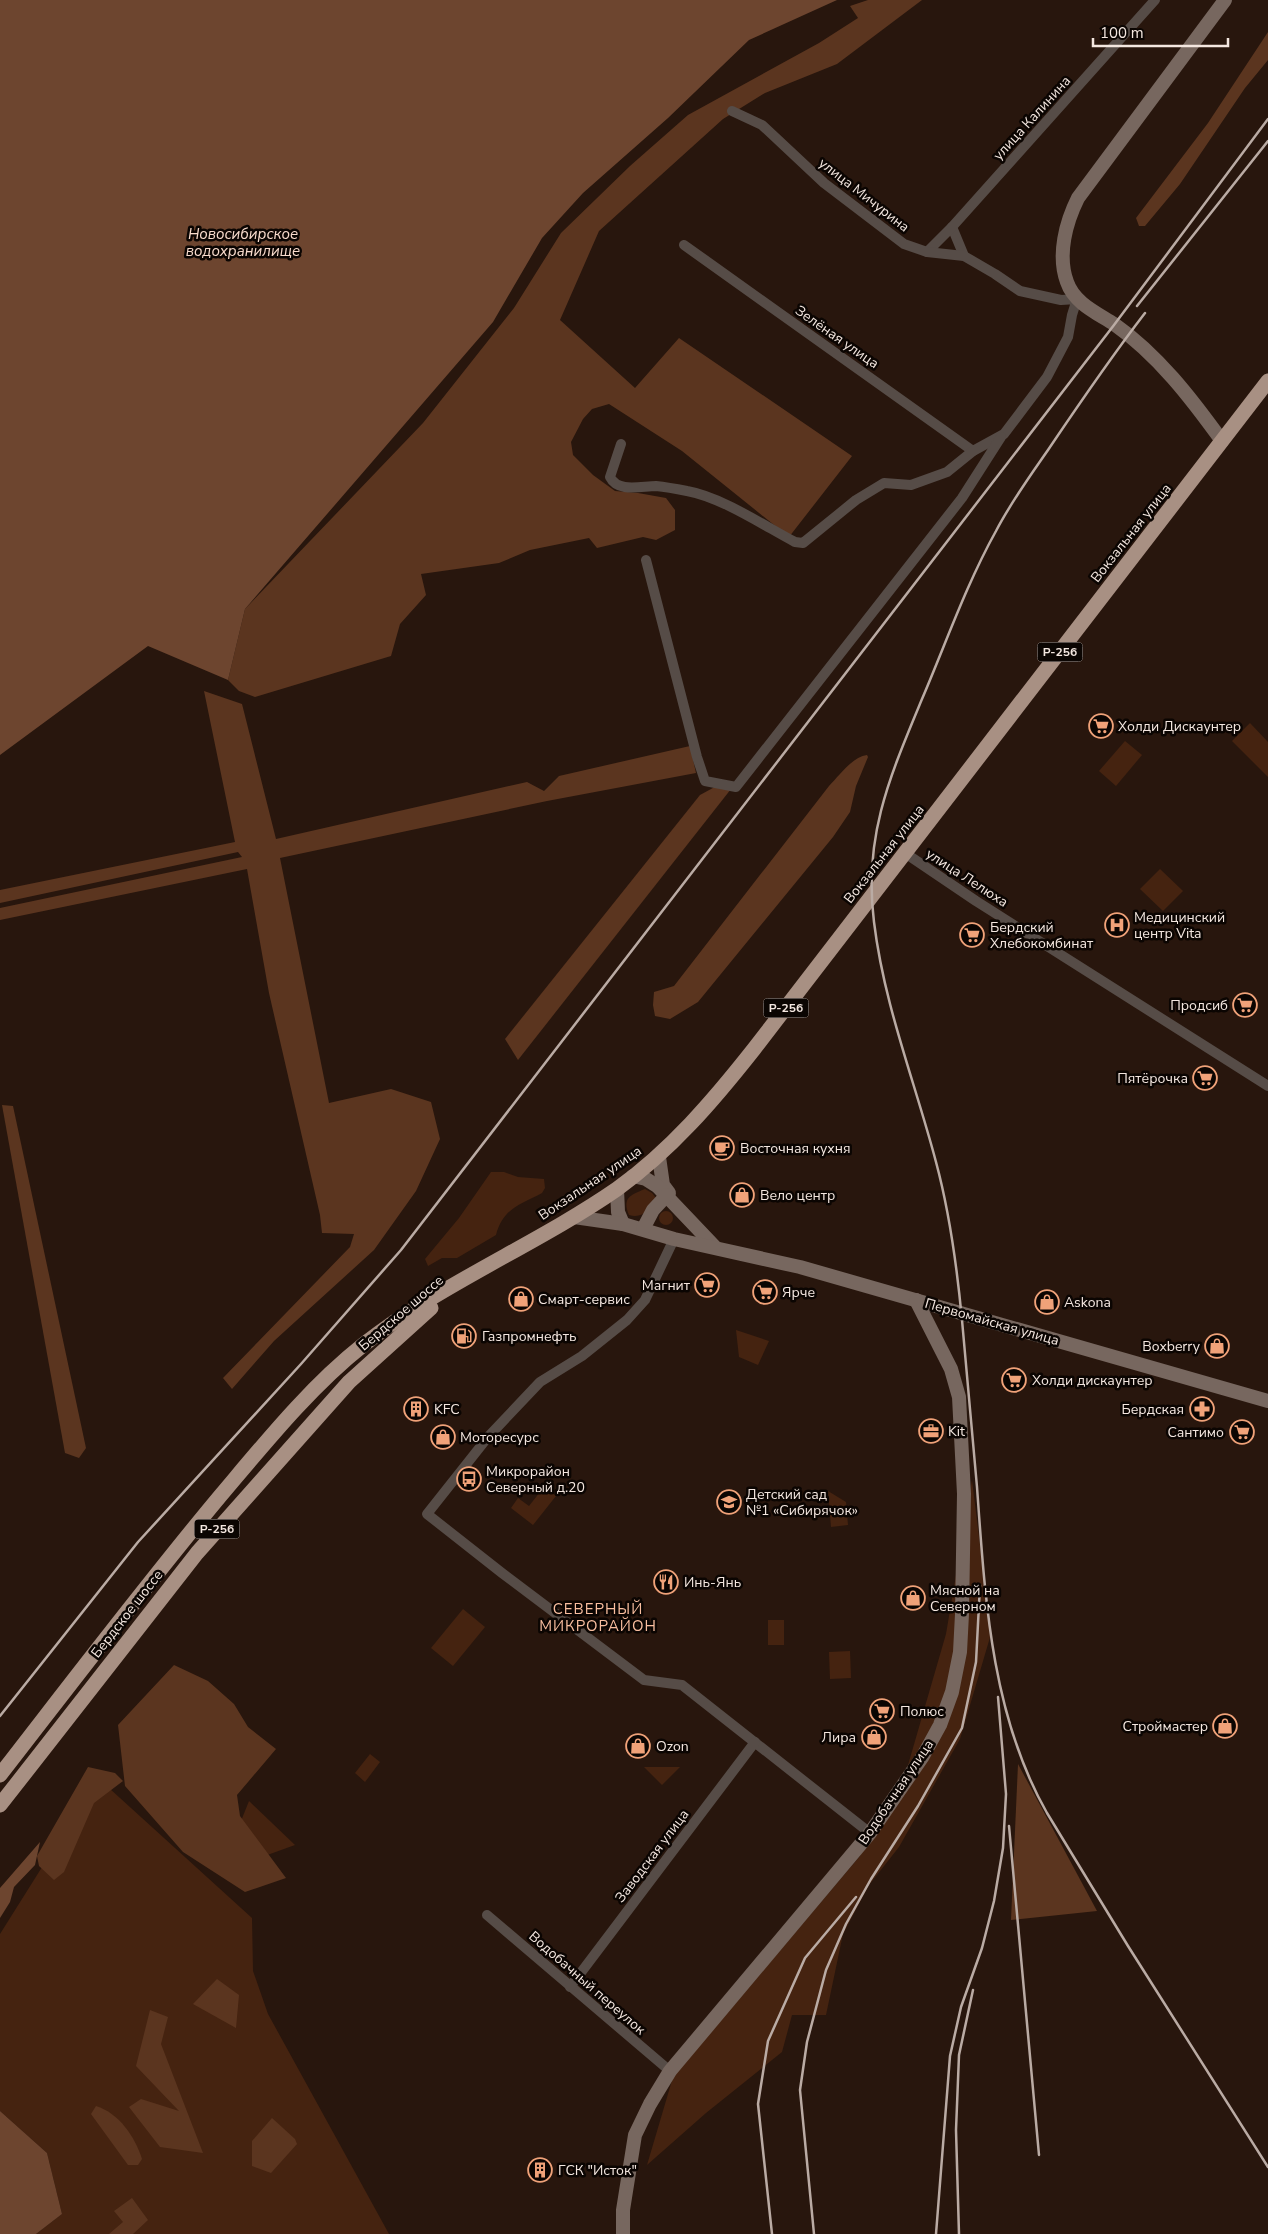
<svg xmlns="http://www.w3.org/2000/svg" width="1268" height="2234" viewBox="0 0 1268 2234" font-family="'Nunito Sans',sans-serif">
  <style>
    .green { fill: #452310 }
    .forest { fill: #5b351f }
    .water { fill: #6d452f }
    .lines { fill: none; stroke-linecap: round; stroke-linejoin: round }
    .street { stroke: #564c47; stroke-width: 10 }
    .secondary { stroke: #77675f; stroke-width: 14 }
    .highway { stroke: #a89083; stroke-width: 15 }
    .rail { stroke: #baaba4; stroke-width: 2.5 }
    .labels { text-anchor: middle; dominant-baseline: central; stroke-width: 5; stroke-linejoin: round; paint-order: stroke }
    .shield { fill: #0b0502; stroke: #aea39d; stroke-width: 1 }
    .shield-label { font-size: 12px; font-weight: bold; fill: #f4e7e0 }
    .street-label { font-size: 14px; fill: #f4e7e0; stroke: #0b0502 }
    .poi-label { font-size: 14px; fill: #f4e7e0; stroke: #0b0502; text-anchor: start }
    .water-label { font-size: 15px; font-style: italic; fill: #f9dccd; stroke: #0b0502 }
    .neighbourhood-label { font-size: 15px; letter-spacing: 1px; fill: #f9be9f; stroke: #0b0502 }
  </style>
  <rect width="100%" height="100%" fill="#28160d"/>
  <g class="green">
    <polygon points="1250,723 1268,742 1268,777 1232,741"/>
    <polygon points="1125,741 1142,755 1116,786 1099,771"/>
    <polygon points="1160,869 1183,891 1163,911 1140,889"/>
    <path d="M491,1172h13l14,5 26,2 1,9 -3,5c-22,12 -39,15 -46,42l-39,23h-15l-14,8 -3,-7 34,-41z"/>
    <path d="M645,1189l7,4 4,5c-8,11 -12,21 -27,17 -7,-17 1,-20 16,-26z"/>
    <circle cx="666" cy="1218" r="7"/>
    <polygon points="736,1330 769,1341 758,1365 739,1357"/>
    <polygon points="972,1480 991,1634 960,1739 899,1847 869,1885 843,1934 826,2015 792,2015 782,2052 706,2113 647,2165 673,2077 860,1856 906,1772 946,1634"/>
    <polygon points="544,1487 556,1496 533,1525 511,1508 518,1498 529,1506"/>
    <polygon points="828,1491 846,1502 848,1525 831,1527"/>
    <polygon points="463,1609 485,1627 453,1666 431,1648"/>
    <rect x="768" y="1620" width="16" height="25"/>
    <polygon points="850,1651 851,1678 830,1679 829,1652"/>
    <polygon points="370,1754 380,1762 365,1782 355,1773"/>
    <polygon points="644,1767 680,1767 662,1785"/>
    <polygon points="98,1778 252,1918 253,1971 268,2014 389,2234 36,2234 62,2214 47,2153 0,2111 0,1934"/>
    <polygon points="249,1801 295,1845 259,1858 237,1831"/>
  </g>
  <g class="forest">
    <polygon points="868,0 922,0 837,64 765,93 723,119 599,231 560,320 635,388 679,338 852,456 789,537 682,451 609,404 592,409 583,419 571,442 573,455 593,475 615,491 638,493 666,498 675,510 675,530 656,540 643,537 597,548 589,538 530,550 499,563 421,574 426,595 400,624 391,656 255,697 239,691 228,680 245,609 423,423 514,308 561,233 630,166 688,115 819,43 858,18 850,6"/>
    <polygon points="1268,32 1268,60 1245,88 1180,184 1145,226 1139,226 1136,218 1208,123"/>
    <polygon points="204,691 242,704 276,839 527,782 544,791 559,776 690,746 696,773 547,801 280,858 329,1103 391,1089 431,1102 440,1139 416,1191 374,1250 274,1341 232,1389 223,1378 350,1247 354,1234 322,1233 320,1215 269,993 247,869 0,920 0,908 242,857 238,852 0,903 0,890 235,842"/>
    <path d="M867,755l1,2 -12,29 -6,26 -17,25 -135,165 -28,17 -15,-3 -2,-11 1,-13 20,-6 155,-200c10,-10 23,-29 38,-31z"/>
    <polygon points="722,783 731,789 518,1060 505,1039 700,795"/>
    <polygon points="2,1105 13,1106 86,1448 79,1458 65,1453"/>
    <polygon points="174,1665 208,1681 234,1704 248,1727 276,1749 237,1795 240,1816 286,1878 245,1892 183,1852 125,1786 118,1725"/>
    <polygon points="1018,1764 1097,1911 1011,1920"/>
    <polygon points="88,1767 115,1773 123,1781 94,1803 64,1872 54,1880 39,1866 37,1856"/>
    <polygon points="217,1979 239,1995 236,2028 193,2004"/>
    <polygon points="150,2010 168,2017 161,2044 203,2153 160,2147 129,2107 141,2099 179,2111 136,2066"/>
    <path d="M96,2106c23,7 39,31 46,53l-4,6h-10l-37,-51z"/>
    <polygon points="272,2118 295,2139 297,2144 271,2173 252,2166 252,2141"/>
    <polygon points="132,2198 148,2220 133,2234 109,2234 123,2222 114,2211"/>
  </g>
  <g class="water">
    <polygon points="0,0 837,0 749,40 668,118 583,193 542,238 493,322 245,609 228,680 148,646 0,755"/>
    <polygon points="40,1842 35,1865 14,1887 10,1902 0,1918 0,1888"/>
    <polygon points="0,2111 47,2153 62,2214 36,2234 0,2234"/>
  </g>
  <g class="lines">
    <g class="street">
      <polyline points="952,227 964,256"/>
      <polyline points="684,245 973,451"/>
      <polyline points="927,252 952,227 1155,0"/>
      <path d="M621,444l-11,33c8,16 31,9 46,9 10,1 21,3 31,5 34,6 76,34 108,51l8,1 53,-43 28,-17 27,2 36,-13 26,-21 31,-17 43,-57 21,-40 4,-22 5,-16 -16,1 -41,-9 -25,-17 -31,-18 -37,-4 -23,-8 -80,-61 -62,-58 -30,-14"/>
      <polyline points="646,560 697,757 705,781 736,787 962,498 1001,437"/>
      <polyline points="905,853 976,901 1268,1086"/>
      <polyline points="674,1239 645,1300 627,1320 582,1356 540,1382 488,1437 427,1514 502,1573 644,1680 682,1685 870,1833"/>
      <polyline points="487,1915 670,2071"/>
      <polyline points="570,1987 755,1742"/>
    </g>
    <g class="secondary">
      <path d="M1222,441c-31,-43 -64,-86 -108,-117 -17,-11 -40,-21 -47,-42 -10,-27 -1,-60 11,-84l147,-198"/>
      <polyline points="659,1157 663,1185 669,1193"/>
      <polyline points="633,1176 646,1179 657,1186 715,1247"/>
      <polyline points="617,1189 618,1212 623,1224"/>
      <polyline points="574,1217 623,1224 674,1239 800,1267 1268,1401"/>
      <polyline points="643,1229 653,1210 667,1195"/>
      <polyline points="623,2234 623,2210 635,2135 650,2104 670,2071 870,1833 923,1756 940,1725 952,1692 960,1652 962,1614 964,1494 959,1397 951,1369 916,1300"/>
    </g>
    <g class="highway">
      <path d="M0,1775c73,-94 145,-189 221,-280 44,-52 89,-108 142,-150 77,-61 173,-100 254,-156 54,-39 96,-88 137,-140l514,-668"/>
      <polyline points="0,1805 197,1553 349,1382 431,1308"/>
    </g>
    <g class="rail">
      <polyline points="1137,306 1268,141"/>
      <path d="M1145,313c-34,44 -66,91 -97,137 -18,26 -37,52 -52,81 -30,54 -50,112 -74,168 -32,77 -59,138 -48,223 10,83 41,160 62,240 14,52 21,105 26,158 5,56 10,111 15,167 8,110 14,228 70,326l81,133 140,221"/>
      <polyline points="0,1716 138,1542 301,1364 401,1250 1114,325 1268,119"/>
      <polyline points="1009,1826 1039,2155"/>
      <polyline points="772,2234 758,2104 768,2041 805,1958 856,1897"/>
      <polyline points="814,2234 800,2090 807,2042 826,1970 846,1924 871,1879 918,1806 962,1728 976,1662 980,1585"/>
      <polyline points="936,2234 950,2056 961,2007 982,1948 994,1901 1003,1848 1006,1794 998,1697"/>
      <polyline points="959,2234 956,2130 959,2055 973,1990"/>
    </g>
  </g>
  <defs>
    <g id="supermarket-ring" transform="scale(1.25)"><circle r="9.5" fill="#0b0502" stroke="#f0a279" stroke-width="1.5"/><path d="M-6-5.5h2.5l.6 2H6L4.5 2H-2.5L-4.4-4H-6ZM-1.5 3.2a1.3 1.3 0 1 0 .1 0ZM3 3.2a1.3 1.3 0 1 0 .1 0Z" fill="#f0a279"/></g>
    <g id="hospital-ring" transform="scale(1.25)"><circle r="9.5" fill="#0b0502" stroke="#f0a279" stroke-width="1.5"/><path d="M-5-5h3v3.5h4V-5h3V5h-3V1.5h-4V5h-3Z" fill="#f0a279"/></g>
    <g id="cafe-ring" transform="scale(1.25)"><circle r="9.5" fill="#0b0502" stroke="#f0a279" stroke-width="1.5"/><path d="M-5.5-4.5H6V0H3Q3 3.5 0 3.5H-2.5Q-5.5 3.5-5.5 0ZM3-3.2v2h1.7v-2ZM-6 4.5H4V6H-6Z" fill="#f0a279"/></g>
    <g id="shop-ring" transform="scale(1.25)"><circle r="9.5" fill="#0b0502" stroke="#f0a279" stroke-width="1.5"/><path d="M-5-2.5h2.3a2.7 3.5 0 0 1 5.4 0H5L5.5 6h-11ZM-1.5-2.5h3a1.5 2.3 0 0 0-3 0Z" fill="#f0a279"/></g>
    <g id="fuel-ring" transform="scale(1.25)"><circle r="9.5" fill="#0b0502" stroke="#f0a279" stroke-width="1.5"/><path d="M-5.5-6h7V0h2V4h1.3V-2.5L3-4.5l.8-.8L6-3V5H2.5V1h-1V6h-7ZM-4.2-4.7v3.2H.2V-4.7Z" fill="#f0a279"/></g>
    <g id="building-ring" transform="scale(1.25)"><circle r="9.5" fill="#0b0502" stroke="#f0a279" stroke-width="1.5"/><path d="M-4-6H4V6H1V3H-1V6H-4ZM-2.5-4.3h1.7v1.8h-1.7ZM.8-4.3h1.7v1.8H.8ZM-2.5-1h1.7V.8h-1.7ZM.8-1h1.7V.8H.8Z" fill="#f0a279"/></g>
    <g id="pharmacy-ring" transform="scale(1.25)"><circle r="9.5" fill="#0b0502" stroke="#f0a279" stroke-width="1.5"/><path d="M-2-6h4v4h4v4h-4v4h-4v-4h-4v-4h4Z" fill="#f0a279"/></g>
    <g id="office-ring" transform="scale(1.25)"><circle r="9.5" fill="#0b0502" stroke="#f0a279" stroke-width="1.5"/><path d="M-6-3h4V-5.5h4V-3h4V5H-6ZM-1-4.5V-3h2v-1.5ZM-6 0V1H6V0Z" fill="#f0a279"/></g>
    <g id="bus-ring" transform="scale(1.25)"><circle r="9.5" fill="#0b0502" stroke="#f0a279" stroke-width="1.5"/><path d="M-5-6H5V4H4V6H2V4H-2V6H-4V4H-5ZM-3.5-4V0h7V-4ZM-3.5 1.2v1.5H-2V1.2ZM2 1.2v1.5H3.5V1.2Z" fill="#f0a279"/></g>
    <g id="school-ring" transform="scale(1.25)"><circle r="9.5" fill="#0b0502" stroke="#f0a279" stroke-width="1.5"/><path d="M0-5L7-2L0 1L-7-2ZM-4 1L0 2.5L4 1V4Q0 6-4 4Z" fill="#f0a279"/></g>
    <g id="restaurant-ring" transform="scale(1.25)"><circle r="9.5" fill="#0b0502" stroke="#f0a279" stroke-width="1.5"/><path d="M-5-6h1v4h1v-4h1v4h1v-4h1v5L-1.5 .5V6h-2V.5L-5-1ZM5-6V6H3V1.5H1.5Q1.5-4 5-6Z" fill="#f0a279"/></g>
  </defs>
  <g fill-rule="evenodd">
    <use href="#supermarket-ring" x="1101" y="726"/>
    <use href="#hospital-ring" x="1117" y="925"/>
    <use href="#supermarket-ring" x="972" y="935"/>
    <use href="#supermarket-ring" x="1245" y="1005"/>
    <use href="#supermarket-ring" x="1205" y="1078"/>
    <use href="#cafe-ring" x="722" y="1148"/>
    <use href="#shop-ring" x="742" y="1195"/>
    <use href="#supermarket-ring" x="707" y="1285"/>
    <use href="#supermarket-ring" x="765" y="1292"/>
    <use href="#shop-ring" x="521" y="1299"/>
    <use href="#shop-ring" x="1047" y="1302"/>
    <use href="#fuel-ring" x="464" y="1336"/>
    <use href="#shop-ring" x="1217" y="1346"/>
    <use href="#supermarket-ring" x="1014" y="1380"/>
    <use href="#building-ring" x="416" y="1409"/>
    <use href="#pharmacy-ring" x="1202" y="1409"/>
    <use href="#office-ring" x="931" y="1431"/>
    <use href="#supermarket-ring" x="1242" y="1432"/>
    <use href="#shop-ring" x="443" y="1437"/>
    <use href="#bus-ring" x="469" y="1479"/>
    <use href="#school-ring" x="729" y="1502"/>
    <use href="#restaurant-ring" x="666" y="1582"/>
    <use href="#shop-ring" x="913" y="1598"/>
    <use href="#supermarket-ring" x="882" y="1711"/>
    <use href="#shop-ring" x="1225" y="1726"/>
    <use href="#shop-ring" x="874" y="1737"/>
    <use href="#shop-ring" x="638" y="1746"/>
    <use href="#building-ring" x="540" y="2170"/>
  </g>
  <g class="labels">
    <g class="shield">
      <rect x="1037.5" y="642.5" width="45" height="19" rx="4"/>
      <rect x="763.5" y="998.5" width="45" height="19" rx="4"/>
      <rect x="194.5" y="1519.5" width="45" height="19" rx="4"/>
    </g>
    <g class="shield-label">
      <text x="1060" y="652">Р-256</text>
      <text x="786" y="1008">Р-256</text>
      <text x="217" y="1529">Р-256</text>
    </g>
    <g class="street-label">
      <text transform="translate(1032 118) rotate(-48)">улица Калинина</text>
      <text transform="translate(864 195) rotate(38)">улица Мичурина</text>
      <text transform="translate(837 337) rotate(35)">Зелёная улица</text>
      <text transform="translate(1131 533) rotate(-52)">Вокзальная улица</text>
      <text transform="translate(884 854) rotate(-52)">Вокзальная улица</text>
      <text transform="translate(967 878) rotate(33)">улица Лелюха</text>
      <text transform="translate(590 1183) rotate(-34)">Вокзальная улица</text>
      <text transform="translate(401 1313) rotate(-41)">Бердское шоссе</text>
      <text transform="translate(992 1322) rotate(16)">Первомайская улица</text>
      <text transform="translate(127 1614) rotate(-52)">Бердское шоссе</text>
      <text transform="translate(896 1792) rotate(-56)">Водобачная улица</text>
      <text transform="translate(652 1856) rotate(-53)">Заводская улица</text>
      <text transform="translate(587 1983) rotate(41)">Водобачный переулок</text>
    </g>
    <g class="poi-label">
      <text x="1118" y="726">Холди Дискаунтер</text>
      <text x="1134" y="917">Медицинский<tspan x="1134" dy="16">центр Vita</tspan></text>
      <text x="990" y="927">Бердский<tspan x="990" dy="16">Хлебокомбинат</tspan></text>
      <text x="1228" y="1005" text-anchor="end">Продсиб</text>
      <text x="1188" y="1078" text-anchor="end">Пятёрочка</text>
      <text x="740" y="1148">Восточная кухня</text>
      <text x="760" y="1195">Вело центр</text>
      <text x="690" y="1285" text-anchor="end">Магнит</text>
      <text x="782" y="1292">Ярче</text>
      <text x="538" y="1299">Смарт-сервис</text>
      <text x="1064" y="1302">Askona</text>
      <text x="482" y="1336">Газпромнефть</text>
      <text x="1200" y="1346" text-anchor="end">Boxberry</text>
      <text x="1032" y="1380">Холди дискаунтер</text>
      <text x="434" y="1409">KFC</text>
      <text x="1184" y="1409" text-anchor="end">Бердская</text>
      <text x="948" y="1431">Kit</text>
      <text x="1224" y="1432" text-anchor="end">Сантимо</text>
      <text x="460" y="1437">Моторесурс</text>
      <text x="486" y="1471">Микрорайон<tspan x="486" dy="16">Северный д.20</tspan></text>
      <text x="746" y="1494">Детский сад<tspan x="746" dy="16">№1 «Сибирячок»</tspan></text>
      <text x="684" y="1582">Инь-Янь</text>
      <text x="930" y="1590">Мясной на<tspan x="930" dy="16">Северном</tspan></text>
      <text x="900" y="1711">Полюс</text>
      <text x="1208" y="1726" text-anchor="end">Строймастер</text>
      <text x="856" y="1737" text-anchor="end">Лира</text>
      <text x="656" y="1746">Ozon</text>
      <text x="558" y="2170">ГСК "Исток"</text>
    </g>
    <g class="water-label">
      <text x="243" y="234">Новосибирское<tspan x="243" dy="17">водохранилище</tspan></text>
    </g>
    <g class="neighbourhood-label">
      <text x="598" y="1609">СЕВЕРНЫЙ<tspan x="598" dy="17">МИКРОРАЙОН</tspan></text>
    </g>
  </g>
  <path d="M1093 38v8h135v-8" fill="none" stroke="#f4e7e0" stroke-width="2.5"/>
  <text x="1100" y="38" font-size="15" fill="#f4e7e0" stroke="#0b0502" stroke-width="4" paint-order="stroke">100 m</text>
</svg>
